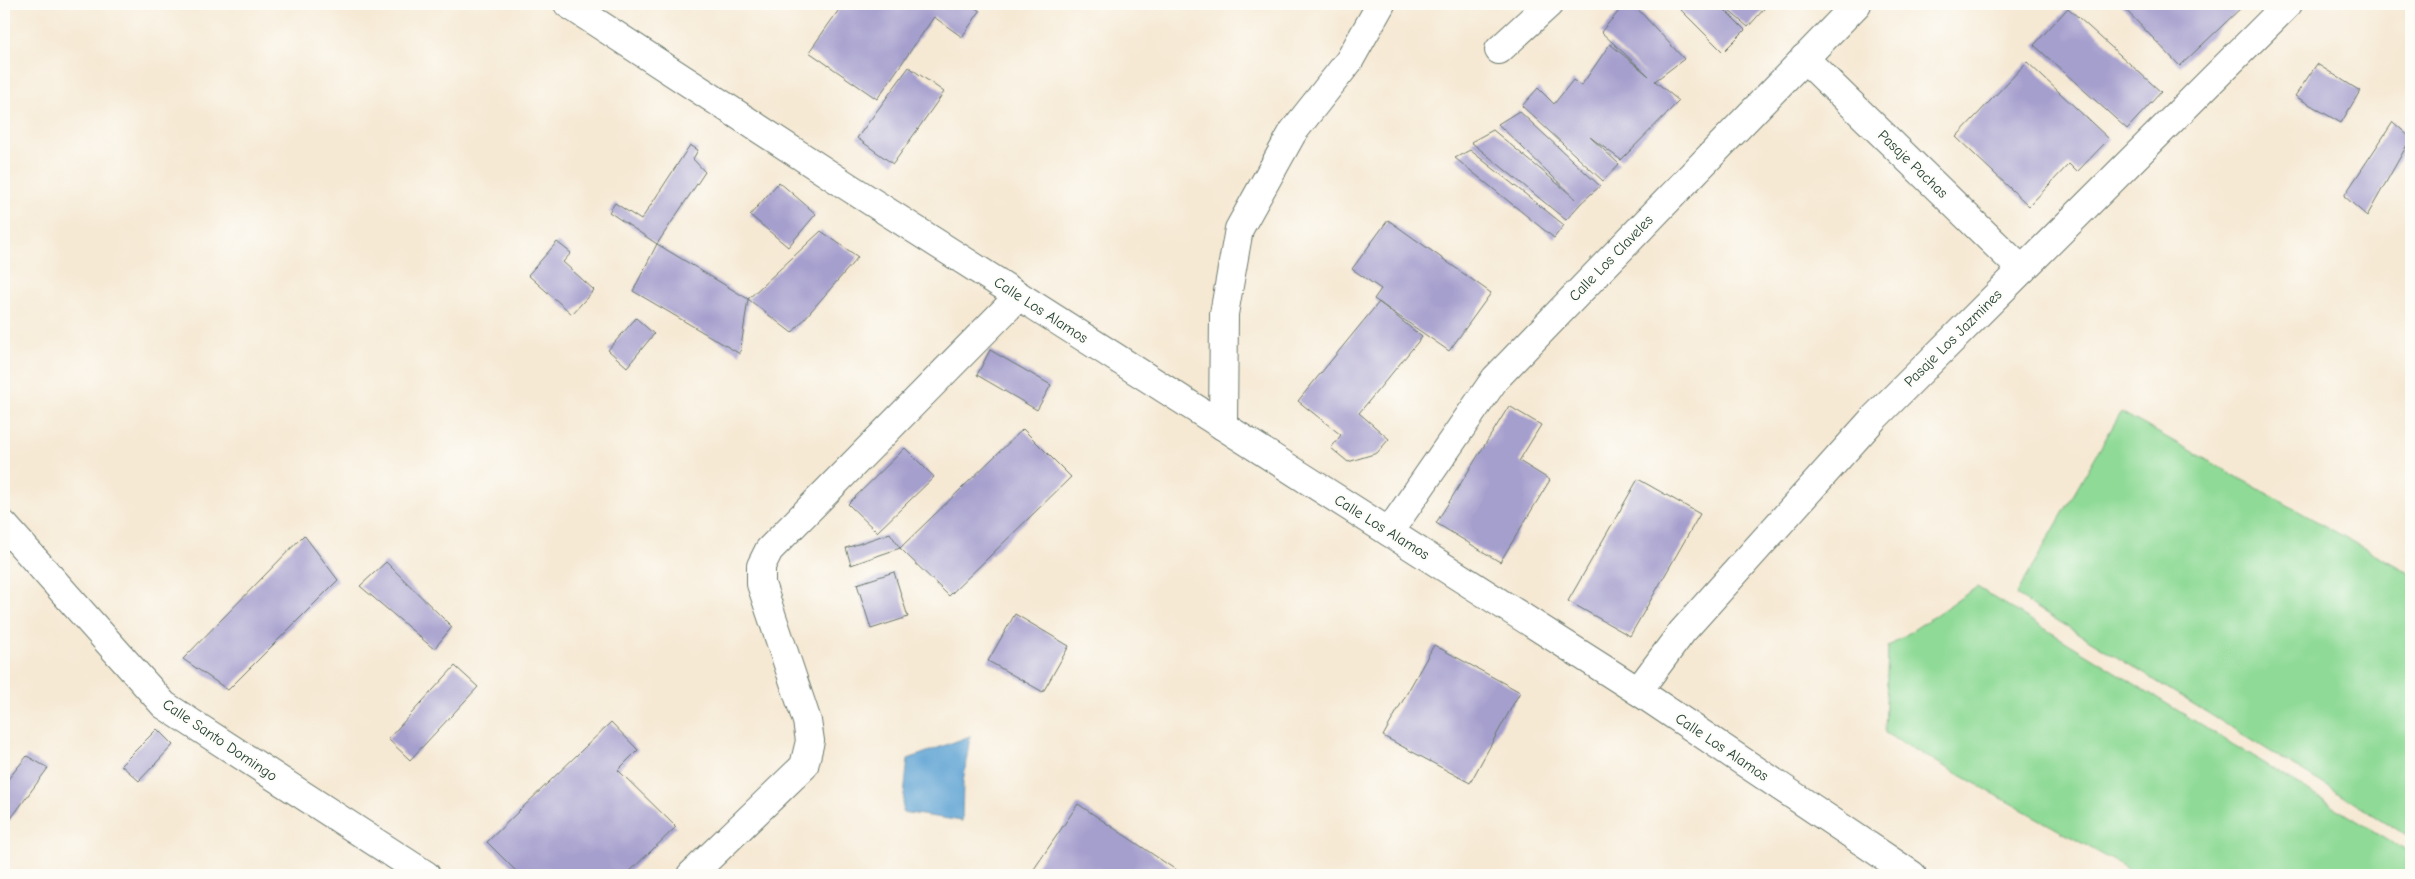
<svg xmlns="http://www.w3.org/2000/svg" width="2415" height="879" viewBox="0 0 2415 879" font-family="'Comic Neue',sans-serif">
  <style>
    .green { fill: #8fda96; stroke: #578c65 }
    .water { fill: #5da2d3; stroke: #3e7084 }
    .building { fill: #a59fcd }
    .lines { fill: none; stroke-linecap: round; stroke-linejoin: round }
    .minor-casing { stroke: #6a796c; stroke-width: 30 }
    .minor { stroke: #fff; stroke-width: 28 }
    .labels { text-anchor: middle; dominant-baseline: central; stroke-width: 4; stroke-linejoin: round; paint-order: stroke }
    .street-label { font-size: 15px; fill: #1f3d34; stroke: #fdfcf7 }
  </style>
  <rect width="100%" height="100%" fill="#fdfcf7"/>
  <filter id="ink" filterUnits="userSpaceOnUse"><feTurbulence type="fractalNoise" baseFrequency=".02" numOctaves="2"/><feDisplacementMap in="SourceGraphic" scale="10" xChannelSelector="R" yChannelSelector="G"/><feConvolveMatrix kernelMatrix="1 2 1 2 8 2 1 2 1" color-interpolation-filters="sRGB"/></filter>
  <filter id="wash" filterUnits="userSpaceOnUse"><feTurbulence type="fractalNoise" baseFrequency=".0096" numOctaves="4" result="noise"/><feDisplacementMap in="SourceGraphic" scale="20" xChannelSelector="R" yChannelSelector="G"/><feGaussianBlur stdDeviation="1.12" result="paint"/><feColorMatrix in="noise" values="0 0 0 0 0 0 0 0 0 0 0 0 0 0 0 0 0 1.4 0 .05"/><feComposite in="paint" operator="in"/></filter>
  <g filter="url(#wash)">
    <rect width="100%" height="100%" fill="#f6e9d4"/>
    <g class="green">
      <polygon points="2121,412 2411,574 2411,838 2016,595"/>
      <polygon points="1977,587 2411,854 2411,875 2139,875 1885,733 1888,647"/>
    </g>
    <polygon class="water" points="970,736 963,783 962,821 902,812 908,759"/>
    <g id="blocks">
      <g class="building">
        <polygon points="843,4 969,4 980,11 962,37 934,17 877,99 809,52"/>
        <polygon points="1625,4 1633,4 1684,59 1655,81 1679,101 1621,160 1590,137 1619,164 1603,181 1522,106 1538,88 1554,104 1573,80 1581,86 1610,44 1649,76 1601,32"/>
        <polygon points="1675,4 1719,4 1745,30 1723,52"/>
        <polygon points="1721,4 1758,4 1764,9 1748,27"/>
        <polygon points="2120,4 2245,4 2180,66"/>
        <polygon points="2068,8 2161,92 2127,129 2034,45"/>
        <polygon points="2027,62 2109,139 2077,172 2069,164 2029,206 1956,137"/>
        <polygon points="2317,64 2360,91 2341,123 2295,96"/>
        <polygon points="909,67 944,92 893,164 857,138"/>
        <polygon points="1519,111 1600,186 1581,203 1566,220 1471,142 1493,130 1576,199 1498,124"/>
        <polygon points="2393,122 2411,138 2367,216 2344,196"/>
        <polygon points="690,145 698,150 693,159 705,172 657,244 609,212 615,203 641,220"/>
        <polygon points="1470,150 1564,225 1554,238 1455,158"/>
        <polygon points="779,182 816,214 788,247 750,215"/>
        <polygon points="1388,220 1491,293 1449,351 1374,299 1381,289 1352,269"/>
        <polygon points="821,231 858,257 792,333 748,299"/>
        <polygon points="557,242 571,253 563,262 594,290 572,314 528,275"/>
        <polygon points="657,244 748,299 740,354 633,291"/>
        <polygon points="1379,302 1422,337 1359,413 1389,439 1377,453 1348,462 1331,448 1341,435 1298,401"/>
        <polygon points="636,318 654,334 627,367 608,350"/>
        <polygon points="990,350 1051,385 1037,410 977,375"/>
        <polygon points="1509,406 1541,425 1519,461 1550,480 1500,562 1436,523"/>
        <polygon points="1023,429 1071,477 949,596 900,548"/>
        <polygon points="905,448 934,477 877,532 848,504"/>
        <polygon points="1638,479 1700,514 1630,636 1568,601"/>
        <polygon points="890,533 900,548 851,565 846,548"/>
        <polygon points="304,535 338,580 228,690 183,659"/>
        <polygon points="386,562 452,627 434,649 360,586"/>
        <polygon points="894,572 908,617 871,629 857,584"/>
        <polygon points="1015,614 1069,646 1043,692 988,661"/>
        <polygon points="1434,645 1520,692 1470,783 1383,736"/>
        <polygon points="455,666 478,687 410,760 388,739"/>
        <polygon points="611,722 638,750 618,770 676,827 626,875 520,875 487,842"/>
        <polygon points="157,729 173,745 139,781 121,765"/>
        <polygon points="27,756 48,768 4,828 4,784"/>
        <polygon points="1078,804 1182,874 1181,875 1030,875"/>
      </g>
    </g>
  </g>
  <g filter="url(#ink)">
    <use href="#blocks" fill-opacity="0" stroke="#6a796c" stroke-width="1"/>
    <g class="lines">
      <g class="minor-casing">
        <g id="minor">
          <polyline points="568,4 847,186 1638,691 1912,875"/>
          <polyline points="1499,50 1549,4"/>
          <polyline points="1804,58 2022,270"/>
          <polyline points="1223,426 1224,314 1239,229 1293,132 1349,61 1381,4"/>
          <polyline points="4,525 164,705 426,875"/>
          <polyline points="1389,532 1495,379 1857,4"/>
          <polyline points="1638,691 1682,632 1874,418 2288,4"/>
          <polyline points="691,875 804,766 810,741 807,721 761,584 761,566 769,550 1019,296"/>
        </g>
      </g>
      <use href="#minor" class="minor"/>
    </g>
  </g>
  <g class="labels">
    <g class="street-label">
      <text transform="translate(1913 164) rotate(44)">Pasaje Pachas</text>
      <text transform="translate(1611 258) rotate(-46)">Calle Los Claveles</text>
      <text transform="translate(1041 310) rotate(33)">Calle Los Alamos</text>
      <text transform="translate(1953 338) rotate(-45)">Pasaje Los Jazmines</text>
      <text transform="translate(1382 527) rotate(32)">Calle Los Alamos</text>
      <text transform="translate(220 740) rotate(34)">Calle Santo Domingo</text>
      <text transform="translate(1722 747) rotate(34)">Calle Los Alamos</text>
    </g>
  </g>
  <rect width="2415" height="879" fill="none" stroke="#fdfcf7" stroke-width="20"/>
</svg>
